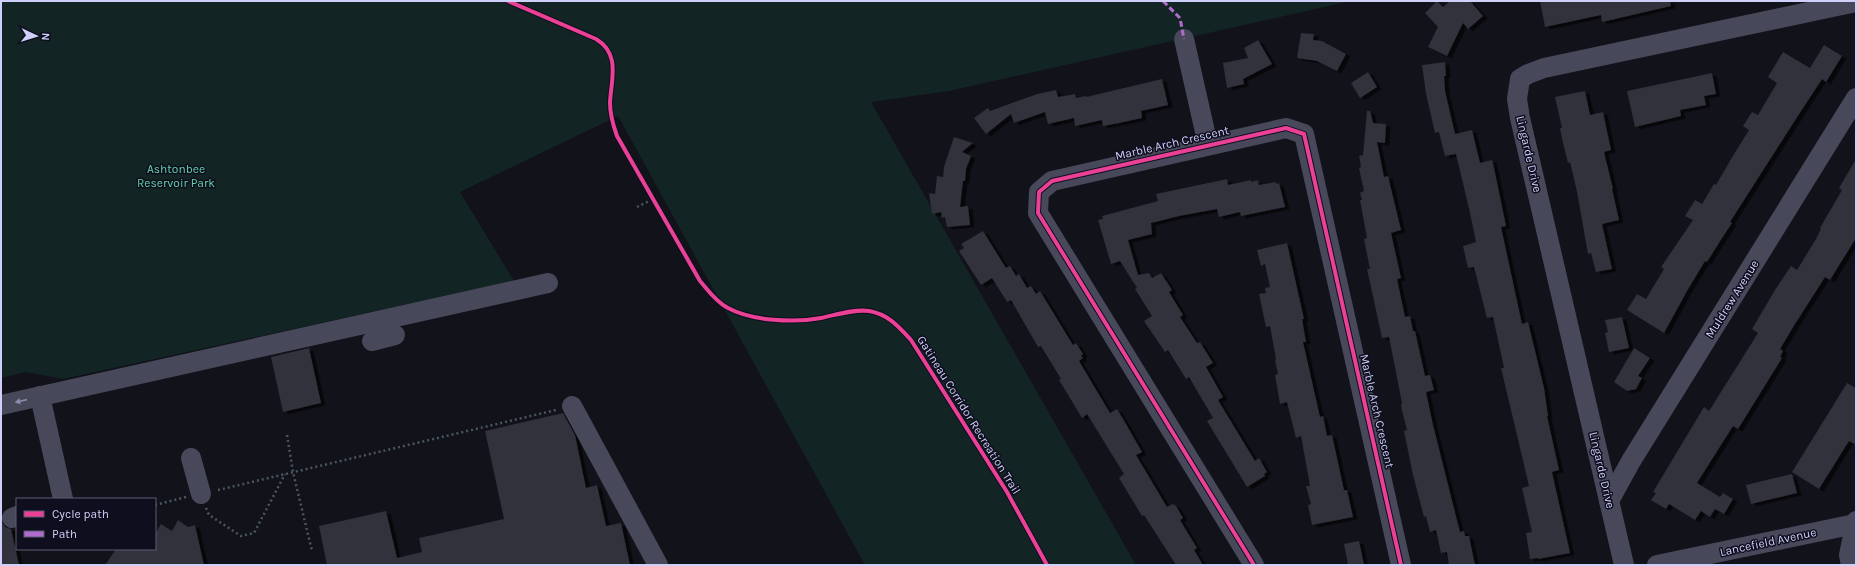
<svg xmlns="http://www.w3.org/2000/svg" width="1857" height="566" viewBox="0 0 1857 566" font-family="Karla,sans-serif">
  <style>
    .green { fill: #122423 }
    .building { fill: #30303c; filter: url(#shadow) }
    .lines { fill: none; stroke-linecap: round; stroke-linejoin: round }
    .path { stroke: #48575f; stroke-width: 2.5; stroke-dasharray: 2 3; stroke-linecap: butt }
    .minor { stroke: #47485a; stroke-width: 20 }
    .quiet { stroke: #b06ccc; stroke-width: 3; stroke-dasharray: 6 3; stroke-linecap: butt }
    .cycleway-casing { stroke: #0f0e1e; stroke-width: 6 }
    .cycleway { stroke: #ea4096; stroke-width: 4 }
    .oneway { fill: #8b8caa }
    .labels { text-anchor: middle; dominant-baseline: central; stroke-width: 3; stroke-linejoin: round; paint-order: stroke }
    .street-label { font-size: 12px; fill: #cfd0fa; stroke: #0f0e1e }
    .park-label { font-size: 12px; fill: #63d2a9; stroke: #0f0e1e }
  </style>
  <defs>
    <filter id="shadow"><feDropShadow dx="4.5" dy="2.5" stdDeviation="0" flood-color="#0009"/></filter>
  </defs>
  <rect width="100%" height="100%" fill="#12121a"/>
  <polygon class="green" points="1,1 1351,1 949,91 871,102 1136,565 865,565 618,116 460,192 514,281 63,379 26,372 1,378"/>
  <g class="building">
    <polygon points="1437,1 1443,7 1450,1 1470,1 1483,16 1468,29 1463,23 1447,56 1428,47 1438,27 1425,13"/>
    <polygon points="1540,1 1670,1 1671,6 1602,22 1601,15 1545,27"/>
    <polygon points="1301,33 1314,34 1313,40 1322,41 1346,54 1337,71 1317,61 1297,58"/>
    <polygon points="1258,40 1272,64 1243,79 1244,84 1227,88 1223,63 1248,58 1244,48"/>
    <polygon points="1824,45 1842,56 1826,82 1822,79 1792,125 1730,222 1732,223 1724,235 1707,262 1705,261 1687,291 1664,333 1627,310 1637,294 1646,299 1664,269 1661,267 1693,220 1685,216 1695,200 1702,204 1714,184 1716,185 1734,154 1749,130 1743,126 1752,112 1758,115 1777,83 1768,77 1783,52 1810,68"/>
    <polygon points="1445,62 1446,76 1444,76 1445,91 1455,134 1472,130 1480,163 1492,160 1494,168 1506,226 1501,227 1522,324 1528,322 1544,388 1548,416 1547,416 1559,470 1552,472 1570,553 1538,559 1538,558 1530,559 1526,533 1532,532 1522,488 1529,486 1501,368 1504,368 1493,317 1487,318 1474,267 1468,268 1463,246 1476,242 1470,213 1456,154 1445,156 1439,132 1435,133 1426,94 1422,65"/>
    <polygon points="1368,72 1377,87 1360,98 1351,83"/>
    <polygon points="1712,73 1716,94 1704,96 1706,105 1680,110 1681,116 1635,127 1627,91"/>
    <polygon points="1162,79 1168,105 1141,111 1142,118 1119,123 1103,126 1102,120 1075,126 1074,118 1048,124 1045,112 1014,123 1011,114 986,134 974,118 988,108 990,111 1037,94 1056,90 1058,97 1075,94 1076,98 1086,96 1086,97"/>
    <polygon points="1585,91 1590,115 1603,112 1611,150 1604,152 1613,189 1612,189 1619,220 1602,224 1612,269 1596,272 1591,253 1588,254 1577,192 1570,162 1568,163 1563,143 1560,128 1562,128 1555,97"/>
    <polygon points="1367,111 1370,111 1373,123 1386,124 1385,143 1377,142 1384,177 1388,176 1401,230 1391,233 1401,278 1397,279 1405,317 1410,316 1413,331 1415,331 1425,376 1430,375 1434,390 1426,392 1433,425 1460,532 1464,531 1465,536 1469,536 1475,565 1449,565 1447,552 1441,553 1436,530 1430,532 1426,516 1424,517 1413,475 1404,431 1407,430 1401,406 1402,403 1389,337 1382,338 1367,269 1370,269 1364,239 1367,238 1360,200 1362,200 1360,193 1364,191 1359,168 1361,167 1359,156 1363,155"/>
    <polygon points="954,137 973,143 962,152 971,156 966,169 965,181 963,181 960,207 968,206 970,225 947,227 945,217 942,218 941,212 932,214 929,193 935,194 937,176 943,177 944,167"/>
    <polygon points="1856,159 1856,238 1830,280 1825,277 1795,324 1780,349 1783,351 1780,357 1782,358 1738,429 1733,426 1697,483 1720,497 1723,493 1733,499 1724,514 1715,509 1710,517 1701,511 1695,520 1669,504 1666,509 1651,500 1656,493 1653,492 1704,407 1709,411 1758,333 1752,329 1775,290 1791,266 1797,270 1816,239 1821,229 1820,228 1842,190 1839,188"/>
    <polygon points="1227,179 1228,185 1251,180 1251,182 1258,180 1259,185 1276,182 1276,184 1279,183 1285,207 1241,216 1240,212 1219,217 1217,209 1179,216 1151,223 1152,234 1128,240 1138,275 1149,273 1152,278 1161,273 1172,290 1169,292 1183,315 1180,317 1197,343 1200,342 1213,363 1206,367 1223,397 1218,400 1255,461 1259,458 1267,472 1264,474 1265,476 1247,487 1207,421 1213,418 1189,377 1186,379 1168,350 1165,352 1144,321 1152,316 1135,289 1137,288 1120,261 1111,264 1098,220 1103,219 1102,216 1158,201 1156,194"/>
    <polygon points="983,231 1006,268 1010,266 1016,276 1019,274 1027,288 1031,286 1036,294 1040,291 1073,345 1076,343 1083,354 1081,356 1083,358 1079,361 1110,413 1117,409 1126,424 1142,452 1136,455 1167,507 1173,504 1176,506 1183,518 1180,520 1197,548 1194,550 1203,565 1176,565 1144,515 1142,516 1119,478 1124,474 1087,414 1082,418 1059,380 1061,379 1041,346 1038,347 1011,300 1007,302 992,278 981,285 959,251 964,248 961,244"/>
    <polygon points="1287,243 1304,319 1302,319 1306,342 1303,342 1320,417 1323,416 1327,436 1332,435 1344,490 1347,490 1353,517 1312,525 1308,505 1311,504 1306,486 1310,486 1301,436 1296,438 1287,402 1280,404 1275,375 1278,374 1275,360 1276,359 1270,326 1266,327 1259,294 1266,293 1265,288 1270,287 1265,264 1261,266 1257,250"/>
    <polygon points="1622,317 1629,348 1609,352 1605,333 1608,332 1605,320"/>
    <polygon points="309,348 321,403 283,412 271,357"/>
    <polygon points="1634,348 1650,358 1638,376 1642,378 1636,389 1627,391 1614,382"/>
    <polygon points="1847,383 1856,388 1856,445 1849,441 1819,489 1792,472"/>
    <polygon points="563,413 575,435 586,488 597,485 606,526 621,523 630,565 327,565 319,526 386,511 397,558 422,552 419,538 504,519 485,431"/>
    <polygon points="1792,474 1797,493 1751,504 1746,485"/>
    <polygon points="1,520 5,527 11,529 19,565 1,565"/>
    <polygon points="178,520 188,527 195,525 204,565 105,565 116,549 155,549 155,534 161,524 172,531"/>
    <polygon points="1359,541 1364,565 1348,565 1344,544"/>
  </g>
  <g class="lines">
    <g class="path">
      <polyline points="637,207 649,201"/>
      <polyline points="287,435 293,472 312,551"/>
      <polyline points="218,490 556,410"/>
      <polyline points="155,505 186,497"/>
      <polyline points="206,508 209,515 241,536 254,533 285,474"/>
    </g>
    <g class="minor">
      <polyline points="1184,39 1208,145"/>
      <polyline points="372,341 395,335"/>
      <polyline points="40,396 63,499"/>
      <polyline points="1,405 548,283"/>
      <polyline points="572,406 658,565"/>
      <polyline points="191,458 201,494"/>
      <polyline points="1609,501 1631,461 1856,98"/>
      <polyline points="12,518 17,516"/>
      <polyline points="1254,565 1038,213 1039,192 1052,181 1286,128 1304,134 1401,565"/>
      <polyline points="1624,565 1520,118 1517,99 1520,79 1528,74 1544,68 1856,2"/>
      <polyline points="1657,565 1855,524"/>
      <polyline points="1851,565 1849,555 1856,521"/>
    </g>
    <polyline class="quiet" points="1163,1 1180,18 1184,39"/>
    <g class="cycleway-casing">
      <g id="cycleway">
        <path d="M508,1l88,38c25,15 15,40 14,64 0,12 3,22 7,33l83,145c8,9 16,21 28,27 24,13 66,15 93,10 15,-3 32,-9 48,-7 19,3 30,16 42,29l96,152 40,73"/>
        <polyline points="1254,565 1038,213 1039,192 1052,181 1286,128 1304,134 1401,565"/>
      </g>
    </g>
    <use href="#cycleway" class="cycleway"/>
  </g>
  <defs><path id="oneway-solid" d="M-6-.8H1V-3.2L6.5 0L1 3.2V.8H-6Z"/></defs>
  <use class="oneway" href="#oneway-solid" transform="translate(21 401) rotate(167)"/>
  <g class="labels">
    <g class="street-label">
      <text transform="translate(1172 143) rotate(-13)">Marble Arch Crescent</text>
      <text transform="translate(1529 154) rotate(77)">Lingarde Drive</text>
      <text transform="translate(1732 299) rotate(-58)">Muldrew Avenue</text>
      <text transform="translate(1377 411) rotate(77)">Marble Arch Crescent</text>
      <text transform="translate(969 415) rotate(58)">Gatineau Corridor Recreation Trail</text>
      <text transform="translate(1602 470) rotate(77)">Lingarde Drive</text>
      <text transform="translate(1768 542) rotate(-12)">Lancefield Avenue</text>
    </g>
    <g class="park-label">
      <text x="176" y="169">Ashtonbee<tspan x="176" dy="14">Reservoir Park</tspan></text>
    </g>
  </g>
  <rect width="1857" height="566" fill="none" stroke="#cfd0fa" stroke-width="4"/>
  <rect x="16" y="498" width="140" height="52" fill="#0f0e1e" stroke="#5c5c76"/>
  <rect x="24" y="511" width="20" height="6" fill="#ea4096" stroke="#5c5c76"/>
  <text x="52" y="518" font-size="12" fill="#cfd0fa">Cycle path</text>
  <rect x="24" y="531" width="20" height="6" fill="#b06ccc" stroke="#5c5c76"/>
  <text x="52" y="538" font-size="12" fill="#cfd0fa">Path</text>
  <g transform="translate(36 36) rotate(94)" stroke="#0f0e1e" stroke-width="3" paint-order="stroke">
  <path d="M0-3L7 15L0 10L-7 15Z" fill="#cfd0fa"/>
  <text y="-6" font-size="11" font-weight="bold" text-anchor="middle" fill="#cfd0fa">N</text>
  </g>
</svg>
